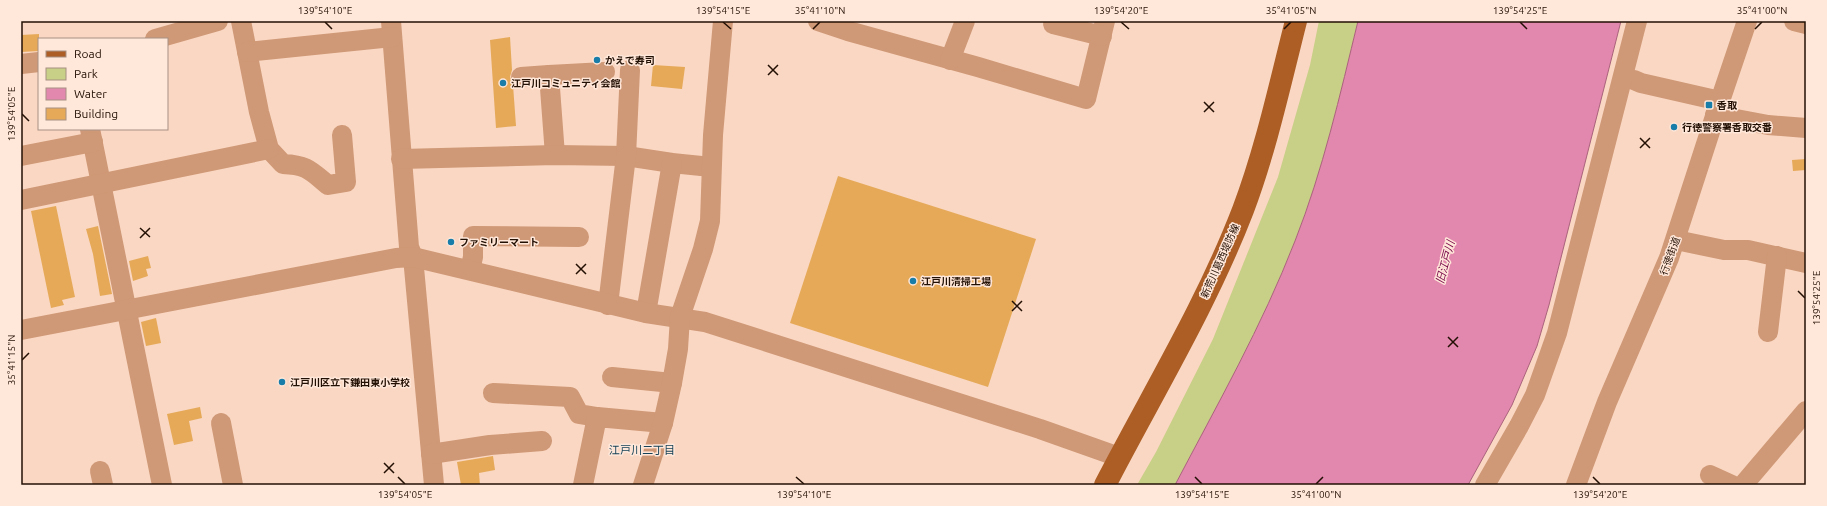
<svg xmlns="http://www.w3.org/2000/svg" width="1827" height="506" viewBox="0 0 1827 506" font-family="Ubuntu,'Noto Sans JP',sans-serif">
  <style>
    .green { fill: #c8cf86 }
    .water { fill: #e287ae; stroke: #a9637b }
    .building { fill: #e5a958 }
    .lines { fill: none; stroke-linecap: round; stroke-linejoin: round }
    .minor { stroke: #cf9876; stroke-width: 20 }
    .major { stroke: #ac5e25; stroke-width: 22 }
    .ticks { fill: none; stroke: #231004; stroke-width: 1.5 }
    .poi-dot { fill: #187da8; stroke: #ffe7d9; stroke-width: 1.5 }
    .labels { text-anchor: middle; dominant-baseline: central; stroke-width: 3; stroke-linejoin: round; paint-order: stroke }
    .poi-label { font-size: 10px; font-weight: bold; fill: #231004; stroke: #ffe7d9; text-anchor: start }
    .street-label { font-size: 10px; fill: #231004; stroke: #ffe7d9 }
    .water-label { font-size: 11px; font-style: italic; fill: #750347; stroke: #ffe7d9 }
    .neighbourhood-label { font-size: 11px; fill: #154156; stroke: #ffe7d9 }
    .neatline { fill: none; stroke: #231004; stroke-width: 1.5 }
    .ticks-label { font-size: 10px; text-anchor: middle; fill: #231004 }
  </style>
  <rect width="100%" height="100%" fill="#fad7c2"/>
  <path class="green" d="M1319,21h39c-18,74 -35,149 -63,220 -33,85 -78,164 -120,244h-38l19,-33 57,-113 65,-162 32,-112z"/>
  <path class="water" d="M1358,21h263l-72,284 -12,41 -25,59 -44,80h-293c42,-80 87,-159 120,-244 28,-71 45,-146 63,-220z"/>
  <g class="building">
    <polygon points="39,34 39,51 21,52 21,35"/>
    <polygon points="510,37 512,70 510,77 513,85 516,126 496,128 490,40"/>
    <polygon points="653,65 685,67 682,89 651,86"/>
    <polygon points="1806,159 1806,170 1793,171 1792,160"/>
    <polygon points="838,176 1036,239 988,387 790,323"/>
    <polygon points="56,206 75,297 62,300 64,305 51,308 31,211"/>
    <polygon points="98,226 112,294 100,296 93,254 86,229"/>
    <polygon points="148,256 151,268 146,269 148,276 133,281 129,261"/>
    <polygon points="156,318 161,343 146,346 141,322"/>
    <polygon points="200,407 202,418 189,421 193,441 174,445 167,414"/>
    <polygon points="493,456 495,470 479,473 480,485 461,485 457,462"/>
  </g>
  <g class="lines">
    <g class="minor">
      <path d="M241,21l18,91 10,37 14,15c24,1 27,6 45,21l18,-3 -4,-47"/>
      <polyline points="391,21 409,247 413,257 434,485"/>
      <polyline points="818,21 848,31 978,67 1086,99 1105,21"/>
      <polyline points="1794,21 1806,24"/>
      <polyline points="1053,24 1102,36"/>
      <polyline points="155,39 218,21"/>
      <polyline points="247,52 392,37"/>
      <polyline points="950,60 965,21"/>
      <polyline points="21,64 39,62"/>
      <polyline points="549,75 605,72"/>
      <polyline points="521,77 549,75 555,155"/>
      <polyline points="1634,80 1641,83 1720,101"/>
      <polyline points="1715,115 1768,125 1806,128"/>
      <polyline points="90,129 162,485"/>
      <polyline points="21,156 93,142"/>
      <polyline points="401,159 555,155 626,156 672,163 711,167"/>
      <polyline points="21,200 269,149"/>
      <polyline points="1676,240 1724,250 1748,250 1806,263"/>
      <polyline points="470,270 473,257 473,236 579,237"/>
      <polyline points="608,305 626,156 630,70"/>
      <polyline points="646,313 672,163"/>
      <polyline points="21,330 396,258 413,257 646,313 705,322 1040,429 1119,457"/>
      <polyline points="1768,332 1777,256"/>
      <polyline points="612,377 672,383"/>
      <polyline points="493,393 570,397 579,414 597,417"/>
      <polyline points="221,423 233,485"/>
      <polyline points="431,454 490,445 542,441"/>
      <polyline points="100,471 103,485"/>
      <polyline points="1710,475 1732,485"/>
      <polyline points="583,485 597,417 663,423"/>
      <polyline points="643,485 663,423 672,383 678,349 680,317 703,249 710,221 713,135 723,21"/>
      <polyline points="1485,485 1519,426 1535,395 1557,333 1637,21"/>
      <polyline points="1576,485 1607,402 1669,258 1718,107 1747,21"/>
      <polyline points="1743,485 1806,411"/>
    </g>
    <path class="major" d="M1105,485c47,-91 101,-179 138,-275 23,-61 37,-126 53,-189"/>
  </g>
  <path class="ticks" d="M325,22l7,7M723,22l8,7M1121,22l8,7M1520,22l7,7M813,29l7,-7M1284,29l7,-7M1755,29l7,-7M768,65l10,10M768,75l10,-10M1204,102l10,10M1204,112l10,-10M22,114l7,7M1640,138l10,10M1640,148l10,-10M140,228l10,9M140,238l10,-10M576,264l10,10M576,274l10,-10M1798,291l7,7M1012,301l10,10M1012,311l10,-10M1448,337l10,10M1448,347l10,-10M22,360l7,-7M384,463l10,10M384,473l10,-10M398,477l7,7M796,477l8,7M1195,477l7,7M1593,477l7,7M1316,484l7,-7"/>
  <g class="poi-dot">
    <circle cx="597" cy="60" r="4"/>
    <circle cx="503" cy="83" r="4"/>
    <rect x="1705" y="101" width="8" height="8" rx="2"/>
    <circle cx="1674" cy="127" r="4"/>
    <circle cx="451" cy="242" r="4"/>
    <circle cx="913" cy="281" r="4"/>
    <circle cx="282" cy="382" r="4"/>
  </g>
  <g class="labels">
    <g class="poi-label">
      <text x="605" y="60">かえで寿司</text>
      <text x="511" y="83">江戸川コミュニティ会館</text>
      <text x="1717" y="105">香取</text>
      <text x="1682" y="127">行徳警察署香取交番</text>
      <text x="459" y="242">ファミリーマート</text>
      <text x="921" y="281">江戸川清掃工場</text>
      <text x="290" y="382">江戸川区立下鎌田東小学校</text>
    </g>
    <g class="street-label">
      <text transform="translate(1670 256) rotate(-70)">行徳街道</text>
      <text transform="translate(1220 261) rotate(-66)">新荒川葛西堤防線</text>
    </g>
    <g class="water-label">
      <text transform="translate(1445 262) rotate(-75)">旧江戸川</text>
    </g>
    <g class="neighbourhood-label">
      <text x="642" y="450">江戸川二丁目</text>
    </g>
  </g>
  <rect width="1827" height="506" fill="none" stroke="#ffe7d9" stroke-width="44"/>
  <rect x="38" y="38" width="130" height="92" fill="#ffe7d9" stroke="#a79184"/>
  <rect x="46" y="51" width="20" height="6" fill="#ac5e25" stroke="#a79184"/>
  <text x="74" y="58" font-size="12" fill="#231004">Road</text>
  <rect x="46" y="68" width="20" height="12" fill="#c8cf86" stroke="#a79184"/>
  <text x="74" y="78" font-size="12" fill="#231004">Park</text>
  <rect x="46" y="88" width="20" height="12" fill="#e287ae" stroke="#a79184"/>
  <text x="74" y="98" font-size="12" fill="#231004">Water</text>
  <rect x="46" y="108" width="20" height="12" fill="#e5a958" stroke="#a79184"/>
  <text x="74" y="118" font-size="12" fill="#231004">Building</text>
  <rect x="22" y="22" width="1783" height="462" class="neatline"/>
  <g class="ticks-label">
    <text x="325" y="14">139°54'10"E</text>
    <text x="723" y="14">139°54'15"E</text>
    <text x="820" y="14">35°41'10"N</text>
    <text x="1121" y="14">139°54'20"E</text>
    <text x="1291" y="14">35°41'05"N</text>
    <text x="1520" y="14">139°54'25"E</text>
    <text x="1762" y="14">35°41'00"N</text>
    <text transform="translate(11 114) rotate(-90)" y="4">139°54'05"E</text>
    <text transform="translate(1816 298) rotate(-90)" y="4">139°54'25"E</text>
    <text transform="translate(11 360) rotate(-90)" y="4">35°41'15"N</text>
    <text x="405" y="498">139°54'05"E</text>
    <text x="804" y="498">139°54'10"E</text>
    <text x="1202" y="498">139°54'15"E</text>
    <text x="1316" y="498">35°41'00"N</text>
    <text x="1600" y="498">139°54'20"E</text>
  </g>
</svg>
